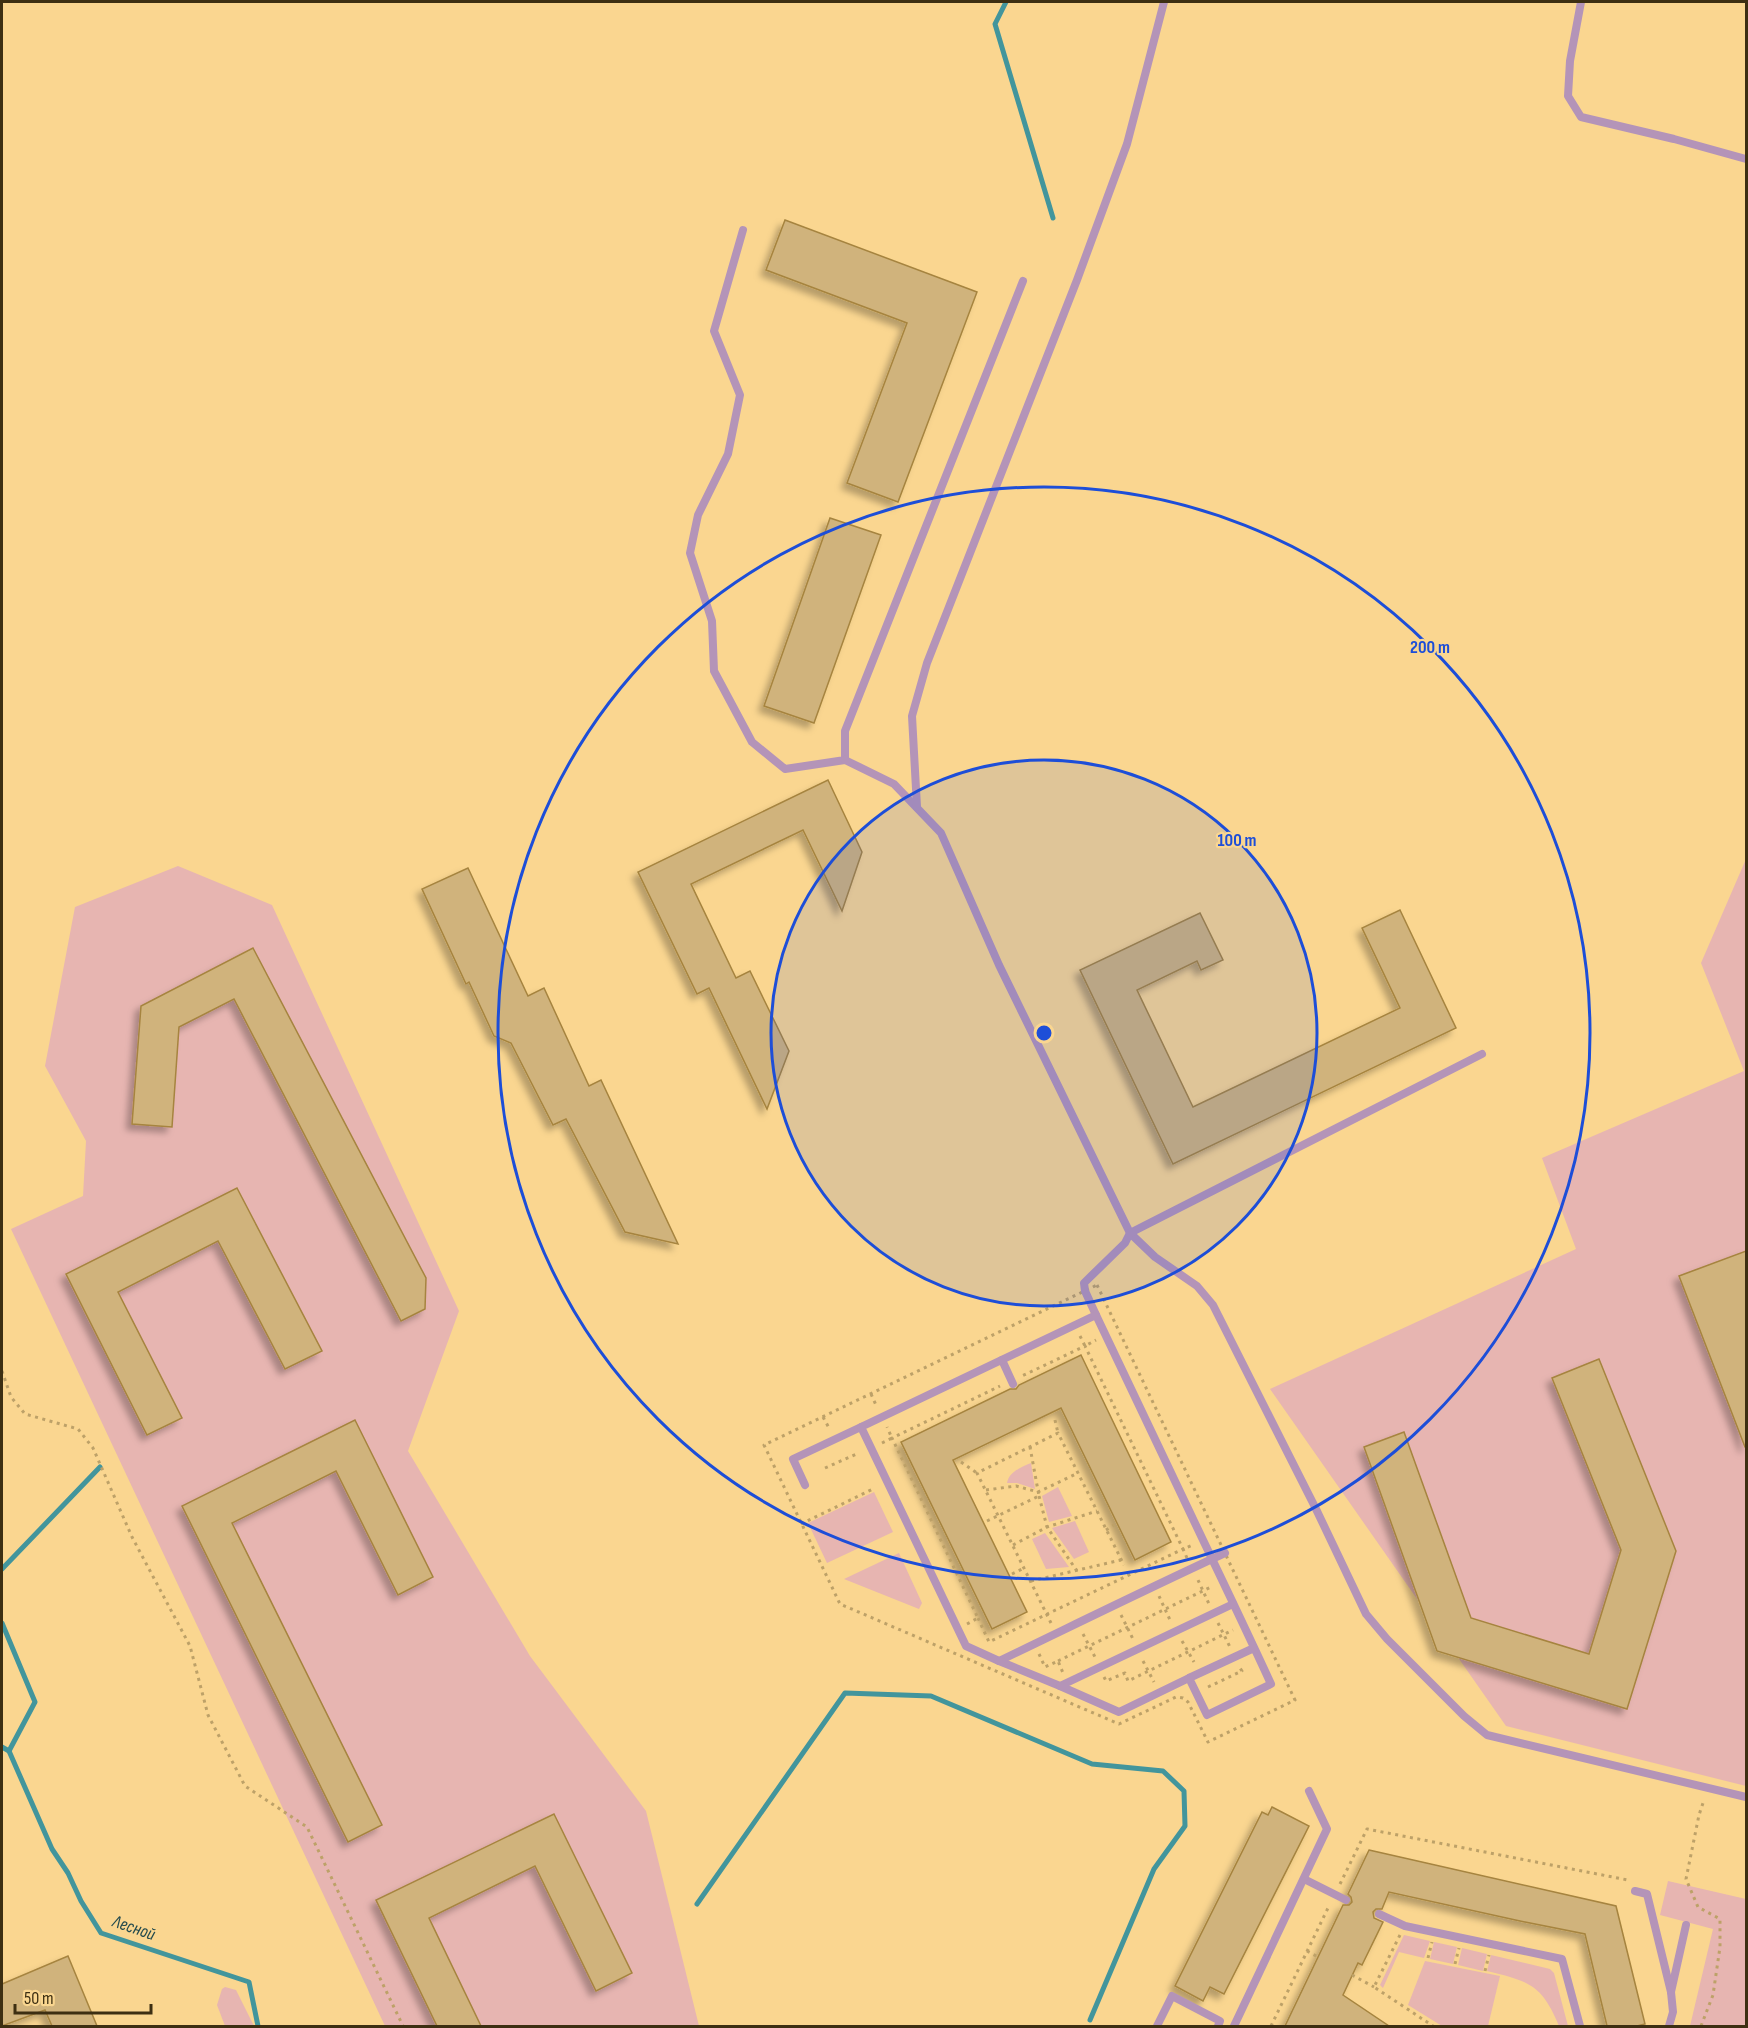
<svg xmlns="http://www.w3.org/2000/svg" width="1748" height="2028" viewBox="0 0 1748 2028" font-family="'Sofia Sans Condensed',sans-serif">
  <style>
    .green { fill: #e7b5b1 }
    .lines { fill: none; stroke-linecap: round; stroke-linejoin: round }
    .stream { stroke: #42959c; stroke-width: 5 }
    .building { fill: #d0b37b; stroke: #a6843f; stroke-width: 1.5; filter: url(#shadow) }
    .path { stroke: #bda168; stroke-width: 3; stroke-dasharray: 3 4.5; stroke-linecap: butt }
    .service { stroke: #b494b8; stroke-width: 8 }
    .ring { fill: none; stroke: #1d4ed8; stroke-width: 3 }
    .labels { text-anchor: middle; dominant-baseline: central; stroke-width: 4.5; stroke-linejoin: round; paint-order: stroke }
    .water-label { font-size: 18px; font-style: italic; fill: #234a4d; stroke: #fad690 }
    .centre { fill: #1d4ed8; stroke: #fad690; stroke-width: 3 }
    .ring-label { font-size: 18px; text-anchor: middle; font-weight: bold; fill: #1d4ed8; stroke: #fad690; stroke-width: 4.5; stroke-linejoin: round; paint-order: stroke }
  </style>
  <defs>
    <filter id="shadow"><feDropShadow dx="-5.5" dy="5.5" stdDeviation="3" flood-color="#0004"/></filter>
  </defs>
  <rect width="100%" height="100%" fill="#fad690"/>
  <g class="green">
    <polygon points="1746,859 1746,1786 1506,1726 1270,1389 1576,1249 1542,1158 1744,1071 1701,963"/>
    <polygon points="178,866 272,905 459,1311 408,1451 530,1656 646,1811 699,2026 385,2026 11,1229 83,1196 86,1141 45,1066 75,907"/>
    <path d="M1031,1463l4,26 -18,-6h-10c2,-11 14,-16 24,-20z"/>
    <polygon points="1058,1487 1072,1516 1049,1522 1042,1496"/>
    <polygon points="874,1492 893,1532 827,1563 808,1523"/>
    <polygon points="1075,1521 1089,1552 1074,1559 1052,1528"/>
    <polygon points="1045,1533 1069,1567 1046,1569 1032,1539"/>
    <polygon points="899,1553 922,1603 919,1609 844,1579"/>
    <polygon points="1668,1881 1746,1899 1746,2026 1690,2026 1713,1929 1660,1915"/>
    <polygon points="1404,1935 1430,1941 1424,1958 1399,1952 1383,1988 1380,1985"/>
    <polygon points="1434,1942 1457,1947 1453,1964 1430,1959"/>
    <polygon points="1462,1948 1487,1954 1483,1971 1458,1965"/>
    <path d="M1491,1955l59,14 4,4 14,53h-9c-17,-41 -30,-45 -72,-55z"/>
    <polygon points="1425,1961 1500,1976 1488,2026 1442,2026 1408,2005"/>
    <polygon points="225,1987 236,1990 254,2026 225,2026 217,2005 222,1989"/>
  </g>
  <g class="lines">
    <g class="stream">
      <polyline points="1006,2 995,24 1053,218"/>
      <polyline points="2,1569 100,1467"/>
      <polyline points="2,1623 35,1702 9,1751"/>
      <polyline points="2,1747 9,1751 52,1849 68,1873 81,1901 101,1933 249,1982 258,2026"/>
      <polyline points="697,1904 845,1693 931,1696 1092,1764 1163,1771 1184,1791 1185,1826 1154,1869 1090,2020"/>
    </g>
  </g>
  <g class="building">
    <polygon points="785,220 977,292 898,502 847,483 907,323 766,270"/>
    <polygon points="830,518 881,535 814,723 764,706"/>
    <polygon points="828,780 862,852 842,911 803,830 691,884 736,978 750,971 789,1051 767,1109 709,988 697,994 638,872"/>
    <polygon points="468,868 528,996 544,988 589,1086 601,1080 678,1244 625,1232 566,1119 553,1125 511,1043 494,1036 469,982 466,984 422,889"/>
    <polygon points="1400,910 1456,1028 1173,1164 1080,970 1200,913 1223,960 1201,970 1197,961 1137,990 1193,1107 1400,1008 1362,928"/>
    <polygon points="253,948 426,1278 425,1309 401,1321 234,999 179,1027 172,1127 132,1124 141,1006"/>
    <polygon points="237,1188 322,1351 285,1369 218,1241 118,1292 182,1418 147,1435 66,1274"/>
    <polygon points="1746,1251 1746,1447 1745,1447 1679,1276"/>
    <polygon points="1081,1355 1171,1542 1135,1560 1061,1408 953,1460 1027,1612 992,1629 901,1442 1010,1389 1016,1389 1019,1385"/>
    <polygon points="1599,1359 1676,1551 1627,1709 1437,1651 1364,1447 1404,1432 1471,1618 1589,1654 1621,1550 1552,1378"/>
    <polygon points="355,1420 433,1577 398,1595 336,1471 232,1523 382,1825 348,1842 182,1506"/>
    <polygon points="1272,1807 1309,1826 1224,1994 1210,1987 1203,2001 1175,1986 1262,1812 1268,1815"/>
    <polygon points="554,1814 632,1973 596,1991 535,1866 429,1918 481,2026 437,2026 376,1900"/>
    <polygon points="1369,1850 1616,1906 1645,2024 1637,2026 1607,2026 1585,1934 1520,1921 1389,1892 1382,1909 1376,1909 1373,1912 1374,1918 1383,1922 1362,1965 1358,1963 1343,1995 1389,2026 1285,2026 1343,1905 1349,1905 1352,1902 1351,1897 1348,1894"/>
    <polygon points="68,1956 97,2026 52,2026 45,2010 2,2026 2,1984"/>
  </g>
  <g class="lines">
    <g class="path">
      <polygon points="1097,1285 1295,1700 1208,1742 1188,1702 1183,1698 1176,1697 1119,1724 840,1604 764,1445"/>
      <polyline points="1080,1336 1085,1346 1096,1340"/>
      <polyline points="2,1371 11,1397 25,1414 78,1429 93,1448 132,1537 190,1646 208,1715 245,1786 307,1827 403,2026"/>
      <polyline points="871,1394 876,1405"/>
      <polyline points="823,1417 829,1428"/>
      <polyline points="1055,1420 1058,1433"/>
      <polyline points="882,1443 892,1438 887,1427"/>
      <polyline points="961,1462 977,1473"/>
      <polyline points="825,1468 859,1453"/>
      <polyline points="986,1490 1016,1486 1038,1492 1078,1473"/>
      <polyline points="1039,1496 1047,1527 1077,1571"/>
      <polyline points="987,1521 1039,1496 1030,1447"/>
      <polyline points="801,1524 875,1488"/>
      <polyline points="1106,1530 1114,1525"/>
      <polyline points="1013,1545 1047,1527 1097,1511"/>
      <polyline points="1187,1558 1183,1549 1193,1545"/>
      <polyline points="1012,1574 1024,1568"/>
      <polyline points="1198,1580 1209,1604"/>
      <polyline points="1031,1581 1121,1560"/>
      <polyline points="1159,1596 1170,1620"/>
      <polyline points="1121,1615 1133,1639"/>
      <polyline points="978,1618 989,1642 1183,1549 1085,1346 1022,1376"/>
      <polyline points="1051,1623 977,1473 1058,1433 1124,1565"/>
      <polyline points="1218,1623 1230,1647"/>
      <polyline points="967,1624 978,1618 892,1438 1000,1386"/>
      <polyline points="1083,1634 1095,1657"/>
      <polyline points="1182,1641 1194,1662"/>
      <polyline points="1039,1654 1045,1667 1058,1661 1063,1673"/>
      <polyline points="1058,1661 1213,1586"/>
      <polyline points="1143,1661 1154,1682"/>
      <polyline points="1104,1677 1106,1681 1125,1673 1128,1681 1233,1630"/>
      <polyline points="1208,1687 1242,1671 1240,1668"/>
      <polyline points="1340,1884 1367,1829 1628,1880 1627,1882"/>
      <polyline points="1400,1935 1374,1987 1433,2026"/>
      <polyline points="1307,1951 1318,1957"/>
      <polyline points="1428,1958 1432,1942"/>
      <polyline points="1455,1964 1459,1948"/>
      <polyline points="1485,1971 1489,1955"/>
      <polyline points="1352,1975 1374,1987"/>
      <polyline points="1271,2026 1329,1906"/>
      <polyline points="1701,2026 1713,1995 1720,1947 1720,1919 1698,1907 1686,1879 1699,1815 1704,1800"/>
    </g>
    <g class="service">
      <polyline points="1581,2 1570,61 1568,96 1581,117 1674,139 1746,159"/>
      <polyline points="743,230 714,331 740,395 728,454 698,515 690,553 712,621 714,671 752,742 785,769 845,760 845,731 1023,281"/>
      <polyline points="845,760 894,784 941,833 999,965 1130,1233 1155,1257 1197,1286 1213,1305 1316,1509 1366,1614 1387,1639 1464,1716 1487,1735 1746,1797"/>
      <polyline points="917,807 912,716 927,663 1077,280 1127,144 1164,2"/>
      <polyline points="1096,1315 1085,1291 1084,1283 1125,1243 1130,1233 1482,1054"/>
      <polyline points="1002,1360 1013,1384"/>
      <polyline points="805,1485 793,1459 861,1427"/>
      <path d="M1225,1553c-76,35 -151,72 -226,108l-33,-15 -105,-219 235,-112 107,225c23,48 46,96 68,144l-64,31 -18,-37 65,-30"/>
      <polyline points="999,1661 1060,1686"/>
      <polyline points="1189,1678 1119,1712 1060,1686 1233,1604"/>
      <polyline points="1304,1879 1346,1900"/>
      <polyline points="1635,1891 1647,1894 1671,1992"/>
      <polyline points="1379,1914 1405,1926 1562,1959 1580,2026"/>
      <polyline points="1157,2026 1172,1996 1220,2021 1218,2026"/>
      <polyline points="1234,2026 1327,1829 1309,1791"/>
      <polyline points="1669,2026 1673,2012 1671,1992 1686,1925"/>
    </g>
  </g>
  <circle cx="1044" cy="1033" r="273" fill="#1d4ed8" fill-opacity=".12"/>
  <g class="ring">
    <circle cx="1044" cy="1033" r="273"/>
    <circle cx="1044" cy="1033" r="546"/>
  </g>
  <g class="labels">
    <g class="water-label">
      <text transform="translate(134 1928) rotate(19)">Лесной</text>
    </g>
  </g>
  <circle cx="1044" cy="1033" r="9" class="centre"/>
  <g class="ring-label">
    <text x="1430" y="653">200 m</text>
    <text x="1237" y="846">100 m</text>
  </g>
  <rect width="1748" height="2028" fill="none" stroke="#3d2f12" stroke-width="6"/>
  <path d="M15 2004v9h136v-9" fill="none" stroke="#3d2f12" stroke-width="3"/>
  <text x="24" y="2004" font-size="18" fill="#3d2f12" stroke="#fad690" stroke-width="4.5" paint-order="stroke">50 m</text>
</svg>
